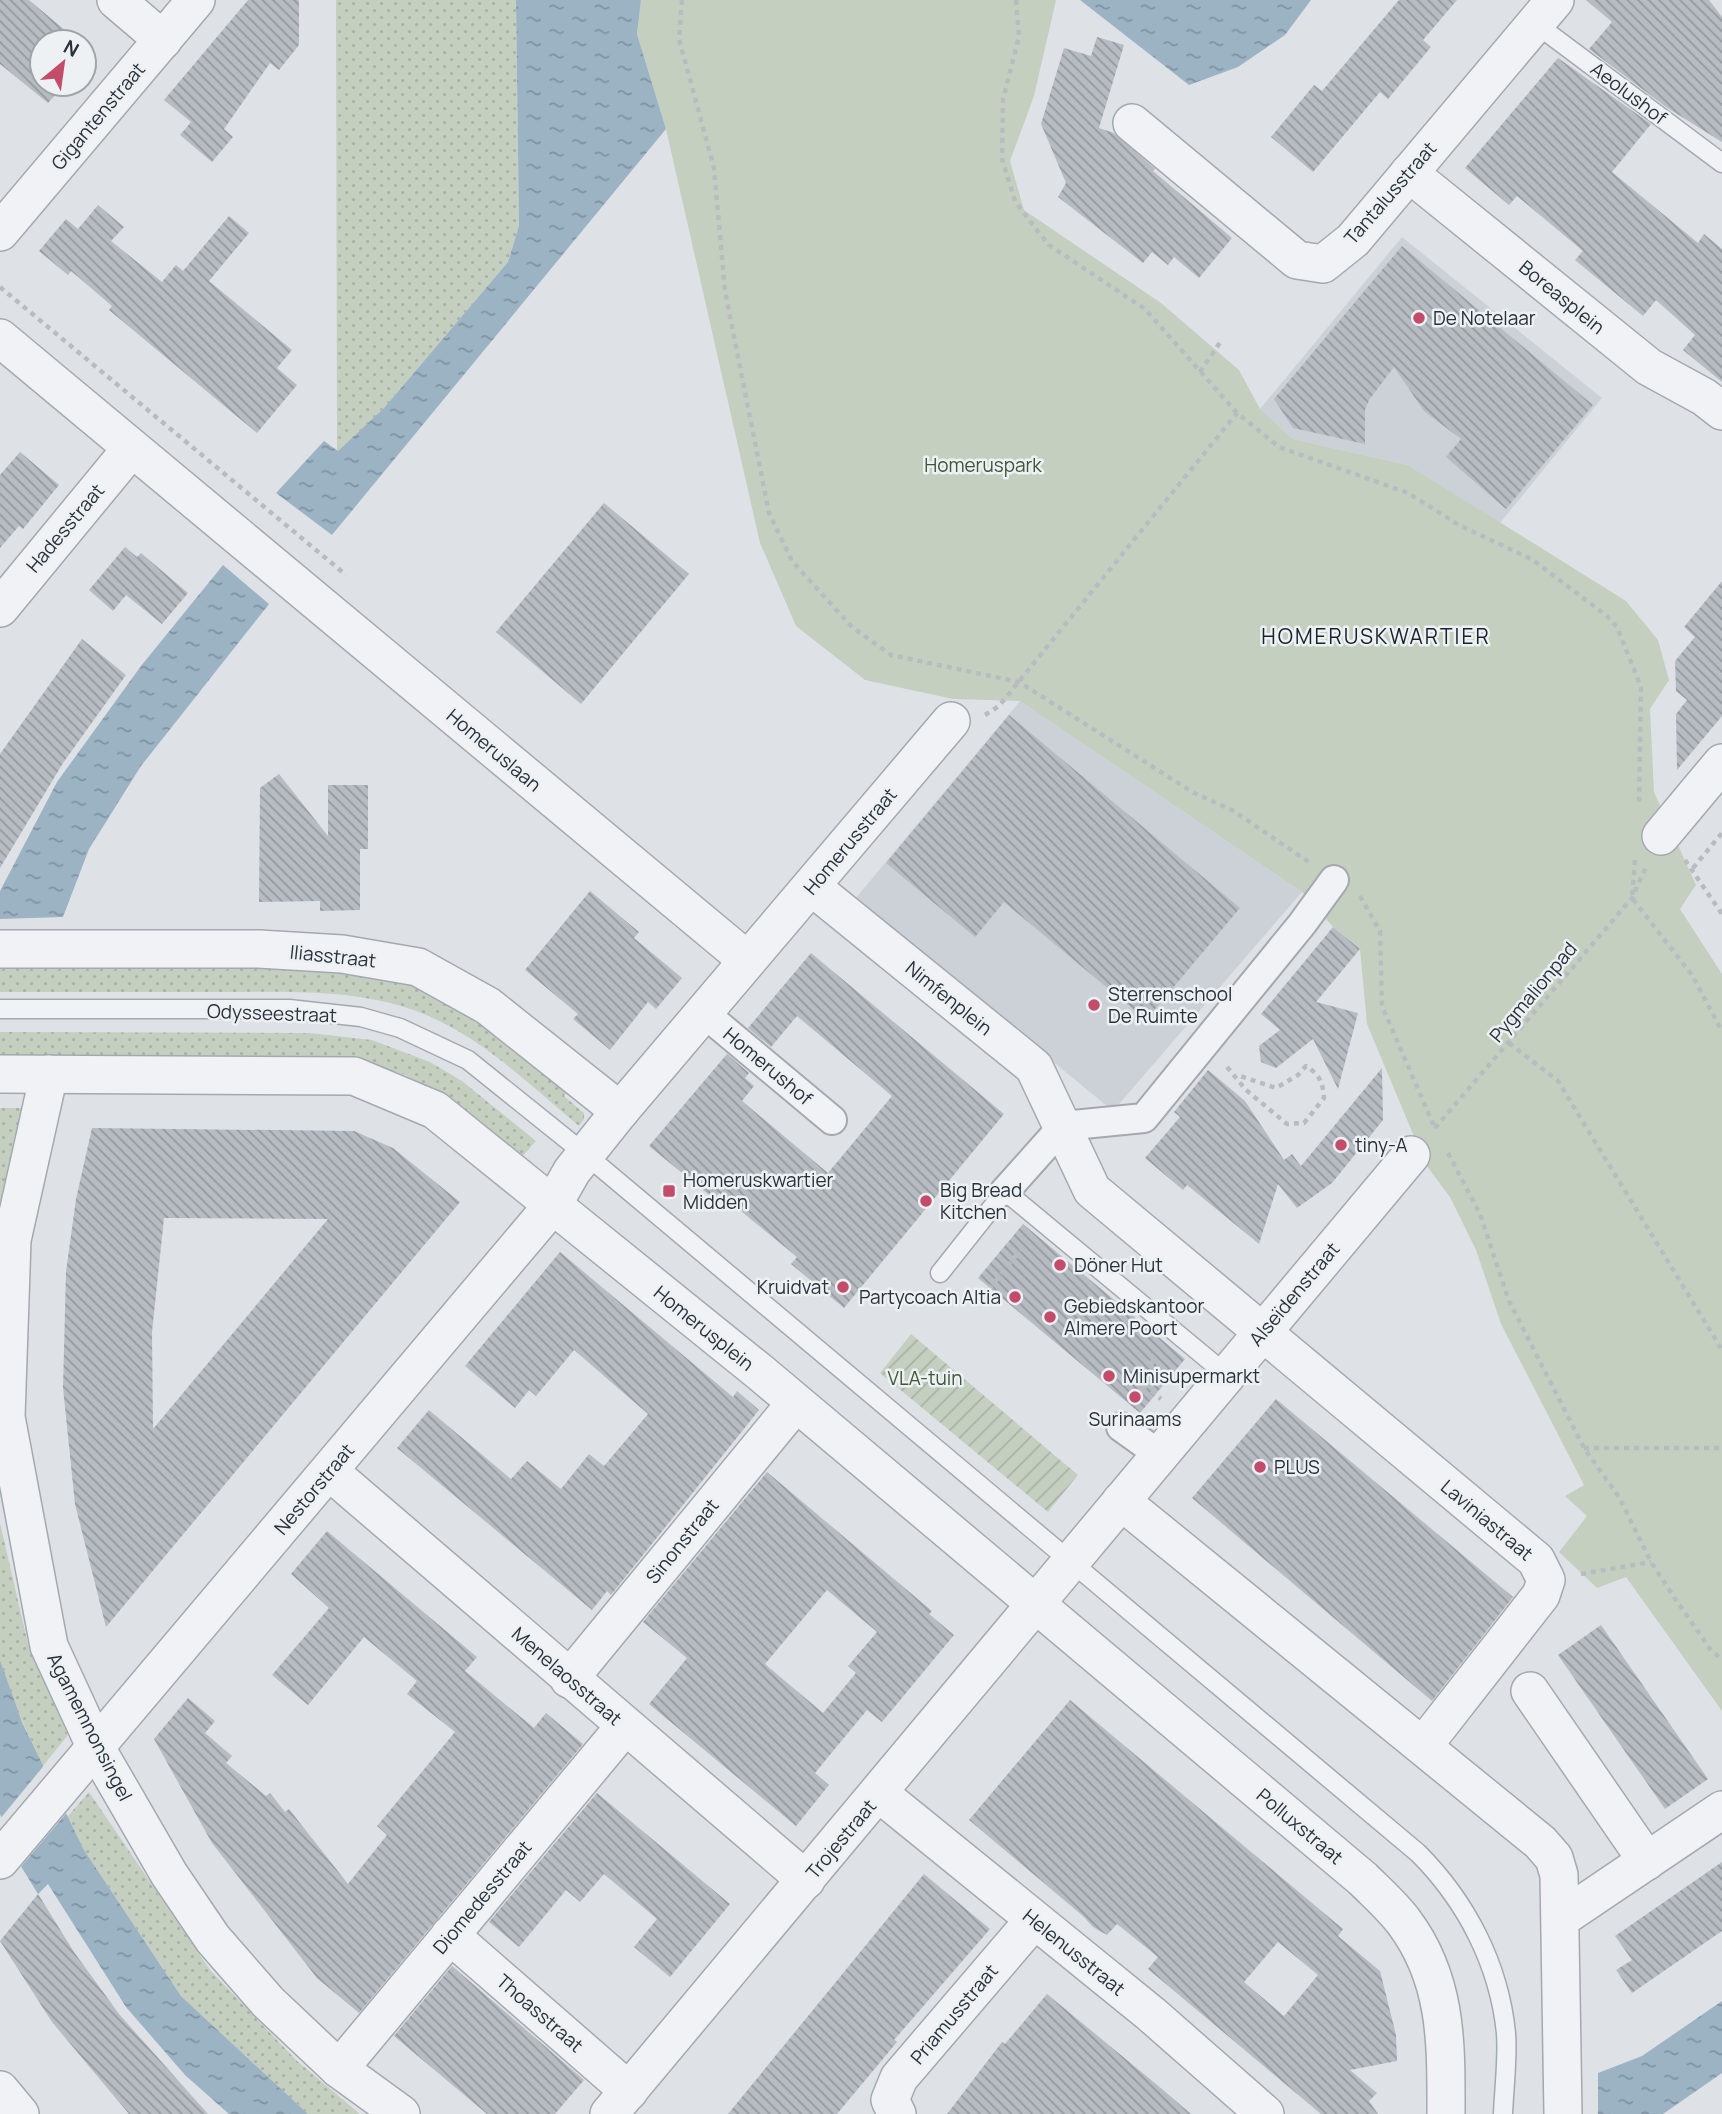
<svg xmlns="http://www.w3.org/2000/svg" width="1722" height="2114" viewBox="0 0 1722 2114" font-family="Manrope,sans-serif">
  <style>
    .built { fill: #ccd1d8 }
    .grass { fill: url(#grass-dots) }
    .park { fill: #c5cfc0 }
    .garden { fill: url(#garden-furrows) }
    .water { fill: url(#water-ripples) }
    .pier { fill: #dee2e6 }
    .building { fill: url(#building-back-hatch); fill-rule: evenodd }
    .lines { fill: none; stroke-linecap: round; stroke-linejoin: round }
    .service-casing { stroke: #a4a9b0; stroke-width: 21 }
    .pedestrian-casing { stroke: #a4a9b0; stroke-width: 32 }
    .minor-casing { stroke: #a4a9b0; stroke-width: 40 }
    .path { stroke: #b8bcc1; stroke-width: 4.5; stroke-dasharray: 5 5; stroke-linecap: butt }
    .service { stroke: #f0f2f5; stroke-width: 18 }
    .pedestrian { stroke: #f0f2f5; stroke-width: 28 }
    .minor { stroke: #f0f2f5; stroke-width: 37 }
    .poi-dot { fill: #c24c69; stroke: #edf1f4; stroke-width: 2.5 }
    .labels { text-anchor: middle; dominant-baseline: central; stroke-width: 5; stroke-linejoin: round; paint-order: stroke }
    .street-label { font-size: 19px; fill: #29313c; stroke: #edf1f4 }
    .poi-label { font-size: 19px; fill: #29313c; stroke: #edf1f4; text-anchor: start }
    .park-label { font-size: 19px; fill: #405637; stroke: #edf1f4 }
    .neighbourhood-label { font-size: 21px; letter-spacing: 2px; fill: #1b222c; stroke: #edf1f4 }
  </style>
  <defs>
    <pattern id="grass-dots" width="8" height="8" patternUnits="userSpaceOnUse" patternTransform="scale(1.75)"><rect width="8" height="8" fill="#c5cfc0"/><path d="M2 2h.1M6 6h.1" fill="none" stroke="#a9b2a6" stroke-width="1.8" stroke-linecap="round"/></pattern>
    <pattern id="garden-furrows" width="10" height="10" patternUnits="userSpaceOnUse" patternTransform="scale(1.75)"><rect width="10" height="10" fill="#c5cfc0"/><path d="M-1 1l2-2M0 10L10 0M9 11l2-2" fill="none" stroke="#a9b2a6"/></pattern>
    <pattern id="water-ripples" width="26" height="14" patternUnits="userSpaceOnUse" patternTransform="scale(1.75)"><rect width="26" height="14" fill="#9cb3c4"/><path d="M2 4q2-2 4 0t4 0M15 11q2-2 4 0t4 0" fill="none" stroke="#7f92a0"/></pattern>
    <pattern id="building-back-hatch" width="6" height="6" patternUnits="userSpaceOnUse" patternTransform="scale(1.75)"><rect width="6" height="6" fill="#b6bcc2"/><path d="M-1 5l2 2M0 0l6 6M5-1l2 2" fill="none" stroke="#94999f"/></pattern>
  </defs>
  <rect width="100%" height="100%" fill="#dee2e6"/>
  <g class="built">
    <polygon points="1402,237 1602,398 1500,523 1408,465 1293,439 1260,409"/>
    <polygon points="1020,701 1302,892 1113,1111 855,899"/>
  </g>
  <g class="grass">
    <polygon points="336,0 516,0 519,226 508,262 384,408 337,452"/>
    <path d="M0,968h329l58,8 39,13 43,23 101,76 -6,8 20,17v6l-5,7c-49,-41 -95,-87 -155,-112 -66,-27 -141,-22 -211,-22 -71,0 -142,0 -213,0z"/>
    <polygon points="0,1032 309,1033 372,1040 430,1062 462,1081 536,1141 521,1158 435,1090 403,1074 346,1058 0,1056"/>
    <polygon points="0,1108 22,1108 0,1230"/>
    <polygon points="0,1523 28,1644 68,1735 43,1766 18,1712 0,1660"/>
    <polygon points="89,1792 210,1970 297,2061 360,2114 308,2114 181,1996 84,1850 68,1816"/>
  </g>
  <polygon class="park" points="641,0 1056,0 1034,96 1010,161 1024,210 1161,303 1239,370 1260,409 1293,439 1408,465 1626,601 1658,640 1669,680 1650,709 1654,792 1696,885 1680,909 1722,974 1722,1711 1626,1577 1597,1588 1559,1552 1587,1516 1565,1496 1584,1485 1501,1324 1476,1250 1450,1197 1426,1165 1367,1024 1360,949 1333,927 1302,892 1020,701 953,699 865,680 796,626 760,543 666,129 637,34"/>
  <polygon class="garden" points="911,1334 1078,1475 1048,1512 880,1373"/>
  <g class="water">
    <polygon points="516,0 641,0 637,34 666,129 332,535 276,493 324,441 338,451 384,408 508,262 519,226"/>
    <polygon points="1080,0 1311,0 1285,35 1238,67 1189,85"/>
    <polygon points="223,565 269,604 141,766 89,849 63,917 0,919 0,891 57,782 141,666"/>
    <polygon points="0,1660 22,1722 84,1850 181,1996 308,2114 229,2114 185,2075 126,2007 48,1884 38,1894 22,1868 0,1814"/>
    <polygon points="1722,2001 1722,2073 1663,2114 1598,2114 1598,2073 1642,2056"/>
  </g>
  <polygon class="pier" points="46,1763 69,1810 19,1869 0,1819"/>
  <g class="building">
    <polygon points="0,0 29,0 79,42 42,42 42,84 65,84 48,103 0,64"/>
    <polygon points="248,0 299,0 299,45 279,70 270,63 224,129 233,137 212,162 180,135 191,122 164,100"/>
    <polygon points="1399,0 1457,0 1423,40 1431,47 1388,99 1380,92 1313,172 1271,137 1314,85 1322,91"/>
    <polygon points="1586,0 1709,0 1722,17 1722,142 1666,107 1589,49 1612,22"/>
    <polygon points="1097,37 1124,45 1099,128 1114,133 1155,169 1153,171 1232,238 1199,278 1174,257 1168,265 1152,252 1143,263 1058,197 1066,183 1041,124 1064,48 1091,56"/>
    <polygon points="1558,58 1651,124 1612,172 1698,243 1704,234 1722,249 1722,382 1683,350 1695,335 1656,300 1643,316 1575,260 1583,251 1517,196 1509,205 1465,168"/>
    <polygon points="98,205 124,227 111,241 162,282 176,265 183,271 229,216 249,233 209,281 292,350 277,368 297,385 257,433 109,310 112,306 71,271 68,275 39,251 66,219 78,229"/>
    <polygon points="1402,246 1593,405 1506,509 1446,457 1461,439 1424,411 1394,367 1369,400 1365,410 1365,444 1293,428 1274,399"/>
    <polygon points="20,452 59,485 23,529 19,526 0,548 0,475"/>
    <polygon points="604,503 689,574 581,704 496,632"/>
    <polygon points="125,547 137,557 141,553 188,593 162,624 126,595 113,611 89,590"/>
    <polygon points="1722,581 1722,716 1677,770 1676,714 1687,700 1676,691 1675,661 1695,637 1684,627"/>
    <polygon points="82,639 126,675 63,763 0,868 0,754"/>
    <polygon points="1009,715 1240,908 1146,1020 1004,902 975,937 886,863"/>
    <polygon points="279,774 328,836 328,785 368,785 368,849 360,849 360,910 320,911 320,901 259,902 260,788"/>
    <polygon points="590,891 639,932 634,938 682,978 656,1009 648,1002 610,1050 573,1019 578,1014 525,970"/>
    <polygon points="1333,927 1360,949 1316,1002 1358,1013 1338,1089 1313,1039 1276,1068 1261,1062 1259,1046 1280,1030 1261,1014"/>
    <polygon points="811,953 1004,1114 844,1308 791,1264 797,1257 719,1193 714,1199 649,1146 727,1054 749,1073 745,1078 754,1086 742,1101 828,1173 892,1096 797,1016 771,1047 748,1028"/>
    <polygon points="1382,1068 1383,1120 1332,1183 1297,1208 1278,1184 1259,1244 1187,1185 1183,1190 1145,1158 1180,1117 1174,1112 1208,1070 1245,1101 1284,1160 1292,1154 1301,1166"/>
    <path d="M92,1128l262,3 39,17 67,54 -354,425 -31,-123 -12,-116 3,-116 10,-73zM164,1218l164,1 -175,210 -1,-97z"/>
    <polygon points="1023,1224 1185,1359 1140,1413 978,1278"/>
    <polygon points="560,1252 733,1397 737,1391 759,1410 611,1595 607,1591 592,1610 397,1448 429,1410 511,1479 527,1461 561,1489 589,1454 604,1466 648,1414 574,1350 536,1396 529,1390 515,1408 465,1366"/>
    <polygon points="1276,1399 1513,1597 1432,1701 1192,1498"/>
    <path d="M767,1472l165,139 -3,3 25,21 -72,87 -15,-12 -52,63 14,12 -33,41 -147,-122 38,-46 -44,-36zM827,1590l50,42 -29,34 8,7 -33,40 -58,-49z"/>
    <polygon points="327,1531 477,1657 465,1671 534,1728 546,1713 583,1744 359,2013 317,1978 212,1843 154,1739 188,1698 215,1721 205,1733 232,1756 226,1763 266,1796 270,1793 285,1812 289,1809 348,1884 387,1835 377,1826 455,1732 407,1694 417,1681 364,1637 308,1705 272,1675 329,1608 291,1574"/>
    <polygon points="1601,1625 1708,1779 1665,1809 1558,1655"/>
    <path d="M1070,1700l273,229 -5,7 42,35 16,64 1,26 -47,9 27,23 -8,8 9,13h-57l-173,-145 10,-12 -41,-33 -10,11 -14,-8 -10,-11 -114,-96zM1278,1942l40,33 -34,41 -40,-34z"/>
    <polygon points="597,1793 730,1904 670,1977 634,1947 657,1919 604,1874 580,1902 566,1890 519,1947 489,1922"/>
    <polygon points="1722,1862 1722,1931 1632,1993 1616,1970 1632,1960 1615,1936"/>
    <polygon points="924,1874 990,1929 894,2040 897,2042 837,2114 728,2114"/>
    <polygon points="38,1894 74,1952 119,2014 208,2114 129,2114 52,2022 0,1941"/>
    <polygon points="452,1966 584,2080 555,2114 487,2114 394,2036"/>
    <polygon points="1047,1994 1162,2089 1191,2114 947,2114 1002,2042 1005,2044"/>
  </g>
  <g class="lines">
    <g class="service-casing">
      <g id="service">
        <polyline points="1536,24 1722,163"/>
        <path d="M0,1009h289l72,8 39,11 68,32 117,94 833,699c48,48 81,111 88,180 2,26 -2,55 -3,81"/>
        <polyline points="940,1273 1005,1191 1227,1375"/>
      </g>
    </g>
    <g class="pedestrian-casing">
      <g id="pedestrian">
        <polyline points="704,1013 832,1120"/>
        <polyline points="1005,1191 1063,1126 1144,1118 1302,924 1334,880"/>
        <polyline points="1121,1427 1160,1455"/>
      </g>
    </g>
    <g class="minor-casing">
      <g id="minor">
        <polyline points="116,0 163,40"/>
        <polyline points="1132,123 1297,260 1323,264 1353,240 1555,0"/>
        <polyline points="1409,173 1649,367 1704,397 1722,411"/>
        <polyline points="0,232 196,0"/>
        <polyline points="0,338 747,960"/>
        <polyline points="0,608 131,449"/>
        <polyline points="1661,836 1722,763"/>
        <polyline points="812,887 1034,1067 1092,1190 1536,1560 1546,1580 1541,1595 1423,1746"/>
        <polyline points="0,949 259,949 342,954 418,967 488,1006 620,1111"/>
        <path d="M0,1074l354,2 81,34 326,263 602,506c14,14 29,27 41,43 44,59 42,123 42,192"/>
        <polyline points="49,1074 12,1240 6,1417 49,1646 96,1748 169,1874 213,1939 268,2002 339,2069 401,2114"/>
        <polyline points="329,1471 806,1880"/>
        <polyline points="1121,1501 1540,1842 1554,1858 1559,1875 1563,2114"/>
        <polyline points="569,1679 795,1404"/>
        <polyline points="1530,1691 1647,1861"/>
        <polyline points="880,1794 1151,2014 1265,2114"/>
        <polyline points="0,1860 552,1206 572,1171 620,1111 951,721"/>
        <polyline points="1562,1918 1722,1810"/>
        <polyline points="450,1935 629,2091"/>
        <polyline points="339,2069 625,1726"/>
        <polyline points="0,2090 20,2114"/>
        <path d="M609,2114c269,-319 534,-640 802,-959"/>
        <polyline points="897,2114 890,2100 899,2078 1034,1920"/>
      </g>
    </g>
    <g class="path">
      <polyline points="682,0 679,39 714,168 725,291 769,513 792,561 852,627 891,655 1019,682 1194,793 1232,810 1309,862"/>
      <polyline points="1016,0 1019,37 1003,99 1002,159 1015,201 1029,220 1049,245 1145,309 1237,413 1279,447 1408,493 1459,525 1533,560 1607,616 1617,627 1641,687 1639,806"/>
      <polyline points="0,287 346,575"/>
      <polyline points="1200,372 1221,341"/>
      <polyline points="985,715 999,706 1237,413"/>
      <polyline points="1635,860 1632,898 1692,975 1722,1031"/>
      <polyline points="1685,860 1722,914"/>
      <polyline points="1693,868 1722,833"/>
      <polyline points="1360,896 1380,931 1382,1006 1434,1126"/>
      <polyline points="1509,1043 1558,1081 1722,1350"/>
      <path d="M1227,1067l19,23 41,34 17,-1 20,-25c-1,-16 -5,-24 -18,-32l-8,9 -22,13 -39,-13"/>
      <polyline points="1435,1128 1632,898 1646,867"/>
      <polyline points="1448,1153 1480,1214 1509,1301 1584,1448 1619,1497 1651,1562 1674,1597 1710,1649 1722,1660"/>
      <polyline points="976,1305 1027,1242"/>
      <polyline points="1150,1361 1175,1381"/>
      <polyline points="1136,1378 1161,1399"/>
      <polyline points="1584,1448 1722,1448"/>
      <polyline points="1581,1574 1651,1562"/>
    </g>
    <use href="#service" class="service"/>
    <use href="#pedestrian" class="pedestrian"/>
    <use href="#minor" class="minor"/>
  </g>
  <g class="poi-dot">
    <circle cx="1419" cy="318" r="7"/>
    <circle cx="1094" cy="1005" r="7"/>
    <circle cx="1341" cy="1145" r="7"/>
    <rect x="662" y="1184" width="14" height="14" rx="3.5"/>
    <circle cx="926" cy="1201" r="7"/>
    <circle cx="1060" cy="1265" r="7"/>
    <circle cx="843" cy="1287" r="7"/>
    <circle cx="1015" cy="1297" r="7"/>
    <circle cx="1050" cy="1317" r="7"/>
    <circle cx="1109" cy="1376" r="7"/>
    <circle cx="1135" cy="1397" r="7"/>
    <circle cx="1260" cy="1467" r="7"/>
  </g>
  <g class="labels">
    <g class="street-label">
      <text transform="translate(1629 93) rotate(37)">Aeolushof</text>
      <text transform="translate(98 116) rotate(-50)">Gigantenstraat</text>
      <text transform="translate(1390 193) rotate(-49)">Tantalusstraat</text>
      <text transform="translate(1562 297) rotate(39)">Boreasplein</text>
      <text transform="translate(65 528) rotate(-50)">Hadesstraat</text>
      <text transform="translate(494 750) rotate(40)">Homeruslaan</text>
      <text transform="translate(850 841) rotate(-50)">Homerusstraat</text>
      <text transform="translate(333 956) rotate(6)">Iliasstraat</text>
      <text transform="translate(1533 992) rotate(-50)">Pygmalionpad</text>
      <text transform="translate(949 998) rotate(39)">Nimfenplein</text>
      <text transform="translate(272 1013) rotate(2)">Odysseestraat</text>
      <text transform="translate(768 1066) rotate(40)">Homerushof</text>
      <text transform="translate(1294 1294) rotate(-50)">Alseïdenstraat</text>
      <text transform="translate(704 1328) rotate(39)">Homerusplein</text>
      <text transform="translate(314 1489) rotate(-50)">Nestorstraat</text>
      <text transform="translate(1487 1520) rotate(40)">Laviniastraat</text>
      <text transform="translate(682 1541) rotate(-51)">Sinonstraat</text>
      <text transform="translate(567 1676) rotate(41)">Menelaosstraat</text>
      <text transform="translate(90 1727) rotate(63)">Agamemnonsingel</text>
      <text transform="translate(1300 1826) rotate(40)">Polluxstraat</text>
      <text transform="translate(841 1839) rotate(-50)">Trojestraat</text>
      <text transform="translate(482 1897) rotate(-50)">Diomedesstraat</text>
      <text transform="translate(1074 1952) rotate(39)">Helenusstraat</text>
      <text transform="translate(540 2013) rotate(41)">Thoasstraat</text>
      <text transform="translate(954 2014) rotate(-50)">Priamusstraat</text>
    </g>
    <g class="poi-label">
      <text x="1433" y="318">De Notelaar</text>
      <text x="1108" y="994">Sterrenschool<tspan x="1108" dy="22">De Ruimte</tspan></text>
      <text x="1355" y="1145">tiny-A</text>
      <text x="683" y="1180">Homeruskwartier<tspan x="683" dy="22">Midden</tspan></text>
      <text x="940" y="1190">Big Bread<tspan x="940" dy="22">Kitchen</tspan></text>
      <text x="1074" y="1265">Döner Hut</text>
      <text x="829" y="1287" text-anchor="end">Kruidvat</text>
      <text x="1001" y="1297" text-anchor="end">Partycoach Altia</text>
      <text x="1064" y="1306">Gebiedskantoor<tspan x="1064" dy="22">Almere Poort</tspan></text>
      <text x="1123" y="1376">Minisupermarkt</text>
      <text x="1135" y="1419" text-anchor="middle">Surinaams</text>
      <text x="1274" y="1467">PLUS</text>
    </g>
    <g class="park-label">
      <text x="983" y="465">Homeruspark</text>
      <text x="925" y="1378">VLA-tuin</text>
    </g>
    <g class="neighbourhood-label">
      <text x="1376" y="636">HOMERUSKWARTIER</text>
    </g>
  </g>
  <g transform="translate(63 63) rotate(29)"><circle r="33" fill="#edf1f4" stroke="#9fa4aa" stroke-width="2"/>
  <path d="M0-5L12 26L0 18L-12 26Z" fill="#c24c69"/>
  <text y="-10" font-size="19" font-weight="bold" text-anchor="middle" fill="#29313c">N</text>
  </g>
</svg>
